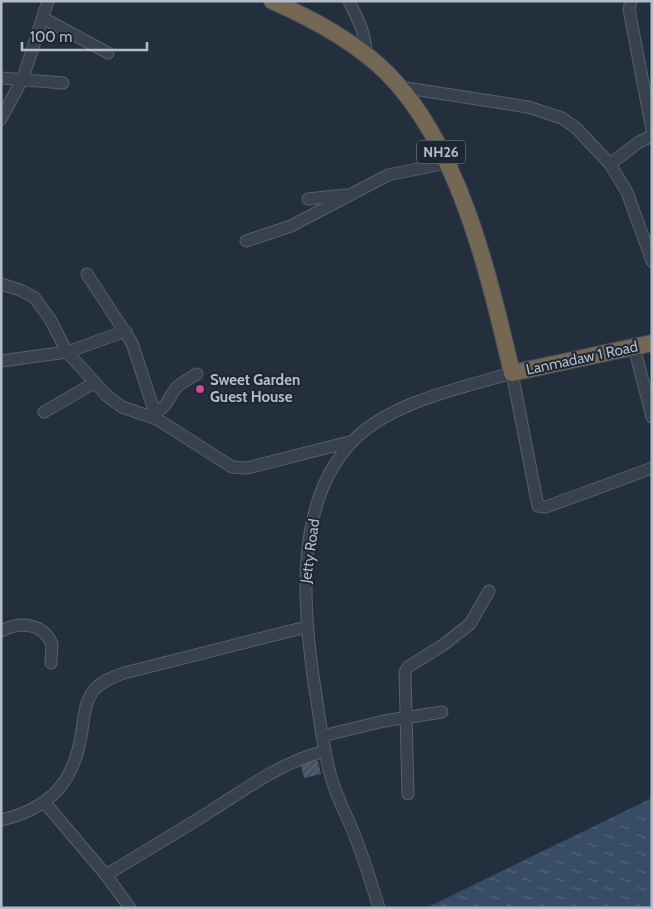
<svg xmlns="http://www.w3.org/2000/svg" width="653" height="909" viewBox="0 0 653 909" font-family="Cabin,sans-serif">
  <style>
    .water { fill: url(#water-ripples) }
    .building { fill: url(#building-hatch) }
    .lines { fill: none; stroke-linecap: round; stroke-linejoin: round }
    .minor-casing { stroke: #565f6c; stroke-width: 13 }
    .highway-casing { stroke: #434c59; stroke-width: 18 }
    .minor { stroke: #38414e; stroke-width: 11 }
    .highway { stroke: #746855; stroke-width: 16 }
    .hotel-dot { fill: #d1479c; stroke: #1d2633; stroke-width: 2 }
    .labels { text-anchor: middle; dominant-baseline: central; stroke-width: 4; stroke-linejoin: round; paint-order: stroke }
    .shield { fill: #1d2633; stroke: #878f9c; stroke-width: 1 }
    .shield-label { font-size: 14px; font-weight: bold; fill: #b4bcc9 }
    .street-label { font-size: 15px; fill: #b4bcc9; stroke: #1d2633 }
    .poi-label { font-size: 15px; font-weight: bold; fill: #b4bcc9; stroke: #1d2633; text-anchor: start }
  </style>
  <defs>
    <pattern id="water-ripples" width="26" height="14" patternUnits="userSpaceOnUse" patternTransform="scale(1.25)"><rect width="26" height="14" fill="#394c67"/><path d="M2 4q2-2 4 0t4 0M15 11q2-2 4 0t4 0" fill="none" stroke="#53647b"/></pattern>
    <pattern id="building-hatch" width="6" height="6" patternUnits="userSpaceOnUse" patternTransform="scale(1.25)"><rect width="6" height="6" fill="#455162"/><path d="M-1 1l2-2M0 6l6-6M5 7l2-2" fill="none" stroke="#5d6877"/></pattern>
  </defs>
  <rect width="100%" height="100%" fill="#242f3e"/>
  <polygon class="water" points="652,798 652,908 426,908"/>
  <polygon class="building" points="317,758 321,774 304,778 300,762"/>
  <g class="lines">
    <g class="minor-casing">
      <g id="minor">
        <path d="M349,1c9,19 17,32 17,54"/>
        <polyline points="631,1 629,9 652,130"/>
        <polyline points="43,18 108,53"/>
        <polyline points="1,78 63,83"/>
        <polyline points="400,87 528,107 562,118 576,128 610,164 627,192 652,261"/>
        <polyline points="1,119 23,78 48,1"/>
        <polyline points="610,164 639,142 652,136"/>
        <polyline points="308,199 345,195"/>
        <polyline points="246,241 291,226 388,175 447,163"/>
        <polyline points="87,274 132,343 157,419"/>
        <polyline points="1,284 20,290 34,297 50,319 67,352 107,396 122,407 157,419 232,467 247,468 353,441"/>
        <polyline points="634,347 652,417"/>
        <polyline points="1,361 67,352 126,331"/>
        <polyline points="44,412 94,383"/>
        <path d="M155,412c13,-5 13,-14 21,-24 6,-6 14,-10 21,-14"/>
        <path d="M1,631c19,-10 42,-8 51,13l-1,19"/>
        <polyline points="322,736 384,721 442,712"/>
        <polyline points="408,794 405,672 408,667 443,645 470,624 489,591"/>
        <polyline points="45,803 106,875 130,908"/>
        <path d="M1,820c51,-12 74,-39 81,-90 2,-13 3,-29 12,-40 8,-9 19,-13 30,-17l182,-46"/>
        <path d="M106,875c36,-22 72,-43 108,-66 36,-23 68,-47 111,-58"/>
        <path d="M379,908c-7,-23 -14,-46 -23,-69 -7,-20 -18,-38 -24,-59 -8,-25 -11,-52 -15,-78 -13,-80 -27,-197 36,-261 37,-39 108,-53 159,-68l26,133 8,1 106,-39"/>
      </g>
    </g>
    <g class="highway-casing">
      <path id="highway" d="M272,1c41,18 84,41 116,73 72,73 101,202 124,299l140,-30"/>
    </g>
    <use href="#minor" class="minor"/>
    <use href="#highway" class="highway"/>
  </g>
  <circle class="hotel-dot" cx="200" cy="389" r="5"/>
  <g class="labels">
    <rect class="shield" x="417" y="140.5" width="48" height="23" rx="4"/>
    <g class="shield-label">
      <text x="441" y="152">NH26</text>
    </g>
    <g class="street-label">
      <text transform="translate(582 358) rotate(-12)">Lanmadaw 1 Road</text>
      <text transform="translate(310 551) rotate(-82)">Jetty Road</text>
    </g>
    <g class="poi-label">
      <text x="210" y="380">Sweet Garden<tspan x="210" dy="17">Guest House</tspan></text>
    </g>
  </g>
  <rect width="653" height="909" fill="none" stroke="#b4bcc9" stroke-width="5"/>
  <path d="M22 42v8h125v-8" fill="none" stroke="#b4bcc9" stroke-width="2.5"/>
  <text x="30" y="42" font-size="15" fill="#b4bcc9" stroke="#1d2633" stroke-width="4" paint-order="stroke">100 m</text>
</svg>
